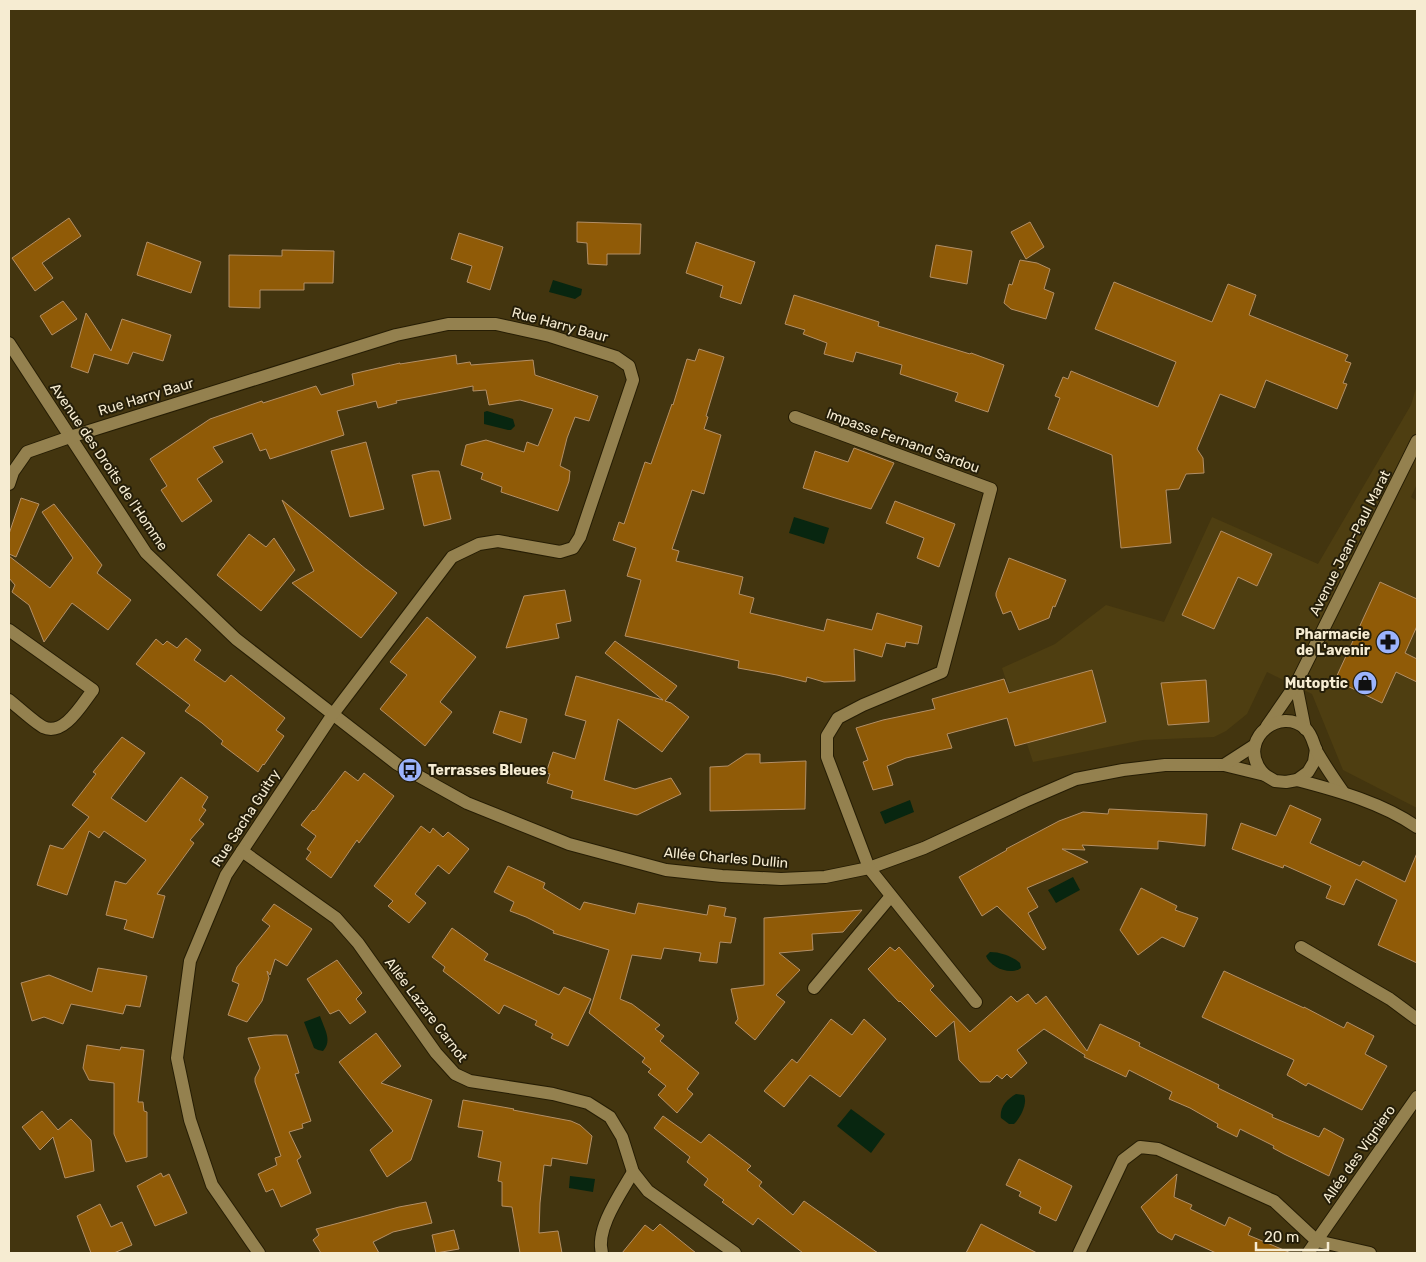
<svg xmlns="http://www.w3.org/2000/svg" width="1426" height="1262" viewBox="0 0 1426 1262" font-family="Rubik,sans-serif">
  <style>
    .built { fill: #4e3e11 }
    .water { fill: #082610 }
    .building { fill: #905b07; stroke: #b38f66 }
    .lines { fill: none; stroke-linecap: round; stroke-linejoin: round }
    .minor-casing { stroke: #261d04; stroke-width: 14 }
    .minor { stroke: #94814f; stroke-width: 12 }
    .labels { text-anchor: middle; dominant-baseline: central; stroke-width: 4; stroke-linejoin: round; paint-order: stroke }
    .street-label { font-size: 14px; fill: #f6ecd2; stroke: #251e09 }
    .poi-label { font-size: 14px; font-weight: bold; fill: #f6ecd2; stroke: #251e09; text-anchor: end }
  </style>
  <rect width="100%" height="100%" fill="#43350f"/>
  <polygon class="built" points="1417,385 1417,484 1411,497 1417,501 1417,808 1343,770 1312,694 1267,672 1247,714 1226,731 1214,737 1143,740 1033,762 1002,668 1055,644 1106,605 1164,622 1212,517 1318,564 1411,405"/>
  <g class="water">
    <polygon points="553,280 582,289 581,295 575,299 549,292"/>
    <polygon points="487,411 513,419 515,426 511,430 508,430 484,424 484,412"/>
    <polygon points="794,517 829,528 824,544 789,533"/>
    <polygon points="910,800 914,812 885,824 880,812"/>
    <polygon points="1073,877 1080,890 1056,903 1048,890"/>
    <path d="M990,952c10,0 22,4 30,11l1,5c-11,8 -31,-1 -35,-12z"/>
    <path d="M320,1016c4,12 13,25 3,35l-5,-1 -4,-2 -10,-26z"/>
    <path d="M1016,1094l8,1c4,9 -4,23 -10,29h-5l-8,-6c-2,-10 6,-19 15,-24z"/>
    <polygon points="851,1109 885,1134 871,1153 837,1126"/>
    <polygon points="570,1176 595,1179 593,1192 569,1188"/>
  </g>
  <g class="building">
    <polygon points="69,218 81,236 42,263 53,278 35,291 12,258"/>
    <polygon points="577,222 641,224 640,254 607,254 607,265 588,264 587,243 577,242"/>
    <polygon points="1030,222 1044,247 1026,259 1011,232"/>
    <polygon points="459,233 503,247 490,290 467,282 472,266 451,259"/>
    <polygon points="147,242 201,262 191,293 137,275"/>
    <polygon points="696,242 755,262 741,304 720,297 723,286 686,273"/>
    <polygon points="936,245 972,251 967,284 930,277"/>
    <polygon points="282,250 334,251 333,283 304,283 304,290 260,290 260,308 229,307 229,255 282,256"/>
    <polygon points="1020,260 1037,263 1050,269 1044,289 1054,293 1046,319 1011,309 1004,303 1009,284 1012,285"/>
    <polygon points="1114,282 1212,322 1228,284 1256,295 1249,315 1348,355 1345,361 1351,363 1343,383 1347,384 1337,409 1266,380 1255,408 1220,394 1197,449 1203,458 1204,473 1186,474 1179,489 1166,490 1171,543 1121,548 1112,455 1048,429 1060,398 1055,396 1063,377 1068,379 1071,371 1158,407 1176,362 1095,329"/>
    <polygon points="794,295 879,322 878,326 970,354 971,353 1004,365 988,412 955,401 958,393 900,374 902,365 856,352 853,362 824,354 827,343 803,334 805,330 785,324"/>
    <polygon points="63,301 77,319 52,335 40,316"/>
    <polygon points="86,313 111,351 122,319 171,335 163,361 133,352 128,364 94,354 88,373 71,367"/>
    <polygon points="699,349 724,357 706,416 708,417 704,429 721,435 704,494 692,490 672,549 679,551 676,561 743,577 739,594 754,598 750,613 824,631 827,619 872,630 877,613 922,626 918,644 906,642 905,647 886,643 882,657 854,649 855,681 824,682 807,677 806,682 777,675 738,668 739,661 625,636 641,580 627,576 636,548 613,540 619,522 624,524 645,462 651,464 672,404 673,405 687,359 695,361"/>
    <polygon points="456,355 457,364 470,362 471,365 533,360 535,375 598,396 589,421 575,417 567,438 560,466 570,471 569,481 558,511 501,492 502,487 481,479 483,473 461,465 466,445 486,440 524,452 527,442 538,446 553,409 520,400 489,405 486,390 473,391 473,386 396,401 397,403 378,408 376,401 337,411 344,435 270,459 266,449 260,451 252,433 213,447 223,462 197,479 212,501 182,522 161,490 167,486 150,459 210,419 262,401 263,403 316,386 321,395 354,385 352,374 400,363 400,364"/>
    <polygon points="366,442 384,509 350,517 331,451"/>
    <polygon points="854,448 894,463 871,509 803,488 815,451 848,462"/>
    <polygon points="431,471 439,471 451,519 424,526 412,475"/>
    <polygon points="21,498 39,504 16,557 9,554 9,534"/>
    <polygon points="282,500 367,570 366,569 397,593 361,638 292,583 314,571"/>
    <polygon points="895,501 955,524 939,567 917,558 924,538 886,523"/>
    <polygon points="54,504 102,565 97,573 131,600 108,630 72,603 44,642 29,605 12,592 15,585 9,578 9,556 50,588 73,558 42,512"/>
    <polygon points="1221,531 1272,554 1257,586 1238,577 1214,629 1182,615"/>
    <polygon points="249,534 266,547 274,538 295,570 261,611 217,575"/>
    <polygon points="1009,558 1066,580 1055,607 1053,606 1049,618 1019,630 1011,611 1003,614 996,596 996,593"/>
    <polygon points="1380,582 1417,599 1417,626 1405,653 1417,659 1417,682 1396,672 1382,703 1335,680"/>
    <polygon points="565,590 571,621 556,624 559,638 506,648 524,596"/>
    <polygon points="427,617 476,657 440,702 452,712 425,746 380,709 407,675 390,662"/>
    <polygon points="186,638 201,650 194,660 225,682 231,675 285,718 276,730 284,736 264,765 263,764 258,772 221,744 223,741 202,723 185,711 190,705 136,664 156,639 163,645 167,641 177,648"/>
    <polygon points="615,641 677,686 665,701 671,703 689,717 662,752 618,719 604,780 635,789 671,778 681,794 637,815 571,798 573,791 547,783 550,774 546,773 553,752 575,759 586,721 565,715 576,676 663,700 605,653"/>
    <polygon points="1092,670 1106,722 1015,746 1007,718 947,734 952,748 906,758 887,766 893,785 873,790 863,762 868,760 856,728 883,720 935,709 932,699 1004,679 1009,693"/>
    <polygon points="1206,680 1209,722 1168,725 1161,683"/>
    <polygon points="500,711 527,719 521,743 493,733"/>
    <polygon points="122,737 145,753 111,798 146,822 181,777 208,797 202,807 206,810 199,820 204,824 190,840 194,843 157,894 165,896 153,938 124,929 127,920 106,915 115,881 126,884 146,860 104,831 99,838 89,831 67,895 37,885 50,845 63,849 89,817 72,805 96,774 93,772"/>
    <polygon points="746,754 760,754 760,763 806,761 805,809 710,811 710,767 728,766"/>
    <polygon points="345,771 358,781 364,773 394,796 359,843 357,840 331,878 306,859 311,852 307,849 316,836 301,825 313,810 314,811"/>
    <polygon points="1290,805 1321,819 1310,843 1360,866 1363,861 1405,882 1417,853 1417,963 1378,945 1397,900 1356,879 1344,905 1326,898 1331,886 1284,865 1283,868 1232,849 1241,823 1276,836"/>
    <polygon points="1109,809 1207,814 1205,846 1158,841 1158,849 1082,845 1085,850 1062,849 1088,862 1027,888 1038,907 1028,913 1046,948 1043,950 997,906 982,916 959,877 1007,850 1006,849 1059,821 1083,812 1108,814"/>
    <polygon points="421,826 430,833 433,828 443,837 448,832 469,849 449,874 438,865 415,894 426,903 409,923 388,906 393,901 374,886"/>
    <polygon points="508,866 545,883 543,888 580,910 584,902 635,914 638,903 707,915 709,905 726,908 724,916 736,918 731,943 720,942 717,963 699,961 701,953 664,948 661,959 632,955 620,999 632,1004 660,1025 655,1029 664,1036 660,1041 699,1073 687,1089 693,1094 677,1113 658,1095 666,1086 648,1072 651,1069 642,1062 645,1058 589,1013 609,950 553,933 554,931 526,917 510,911 514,902 494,892"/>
    <polygon points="1141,888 1177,906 1175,910 1198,918 1184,947 1162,937 1138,955 1120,930"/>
    <polygon points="274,904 312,929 287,966 275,959 270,975 267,971 269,978 262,1001 247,1022 228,1015 239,984 232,981 237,967 270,926 262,920"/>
    <polygon points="862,910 843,932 812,934 813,950 779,953 800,970 776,995 785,1002 755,1040 735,1023 738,1019 731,989 764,985 764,918"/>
    <polygon points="452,928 488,954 484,960 559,995 564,987 591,999 568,1046 551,1038 553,1034 535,1025 537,1021 504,1005 499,1014 443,971 445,967 432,957"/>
    <polygon points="890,947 895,951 899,947 934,986 930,990 970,1032 1011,996 1017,1002 1028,994 1036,1004 1046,996 1087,1051 1100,1024 1140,1043 1139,1046 1219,1085 1218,1088 1273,1115 1272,1117 1319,1137 1324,1128 1344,1139 1329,1176 1284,1154 1273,1148 1274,1146 1240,1129 1237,1137 1217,1127 1218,1124 1190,1108 1169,1099 1172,1092 1129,1070 1126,1077 1084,1057 1085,1055 1044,1029 1017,1050 1027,1063 1011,1078 1007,1074 1002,1079 997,1075 990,1082 980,1082 959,1060 954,1021 936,1037 900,1001 899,1002 868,969"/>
    <polygon points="337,960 362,993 356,999 366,1012 350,1024 339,1010 330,1014 307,979"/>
    <polygon points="98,968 147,976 140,1007 126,1005 123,1014 71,1004 63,1024 44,1017 32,1021 21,983 49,975 92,992"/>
    <polygon points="1224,971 1304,1008 1304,1007 1344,1028 1347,1022 1374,1036 1365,1054 1387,1066 1362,1110 1308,1083 1306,1086 1287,1075 1294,1060 1202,1017"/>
    <polygon points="831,1019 852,1035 864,1019 886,1039 840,1097 810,1075 784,1107 764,1091 792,1059 797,1063"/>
    <polygon points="376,1033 401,1066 381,1083 432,1100 411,1160 387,1177 370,1150 393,1131 339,1062"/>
    <polygon points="275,1035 287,1035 299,1073 295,1074 311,1121 302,1124 303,1128 289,1132 301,1157 297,1160 311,1193 281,1207 273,1189 266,1192 258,1174 277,1165 275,1158 281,1156 255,1082 255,1078 260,1068 248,1038"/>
    <polygon points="87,1045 120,1050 121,1047 144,1050 138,1102 143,1102 144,1111 147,1112 147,1157 126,1162 114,1134 114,1083 89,1080 83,1068"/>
    <polygon points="463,1100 514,1109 513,1110 571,1121 580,1125 592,1136 587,1164 552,1158 551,1166 544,1165 540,1203 539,1233 558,1231 562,1253 520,1253 512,1207 502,1206 502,1182 498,1181 501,1162 478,1157 483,1131 458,1127"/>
    <polygon points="42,1111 58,1130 71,1119 91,1140 94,1171 65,1178 53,1137 40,1150 22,1127"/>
    <polygon points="663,1116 701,1143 709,1134 751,1166 747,1170 762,1182 759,1186 793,1215 804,1201 878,1253 803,1253 758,1218 753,1225 722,1202 724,1200 704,1185 708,1179 687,1162 690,1157 654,1128"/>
    <polygon points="1019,1159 1072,1186 1056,1221 1039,1213 1041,1207 1019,1196 1021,1192 1006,1185"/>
    <polygon points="161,1173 163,1177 169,1174 187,1213 155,1226 137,1186"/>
    <polygon points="1177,1174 1174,1197 1192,1205 1190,1209 1225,1226 1229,1217 1251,1228 1248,1235 1291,1253 1216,1253 1175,1234 1172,1240 1158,1232 1141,1207"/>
    <polygon points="426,1202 432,1223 393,1232 373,1242 379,1253 321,1253 313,1240 319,1235 316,1229 399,1207"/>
    <polygon points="100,1204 111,1227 122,1222 132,1245 114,1253 91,1253 77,1216"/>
    <polygon points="660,1224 696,1253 622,1253 645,1225 653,1231"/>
    <polygon points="981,1224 1037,1253 966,1253"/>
    <polygon points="454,1230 459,1249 436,1253 432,1235"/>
  </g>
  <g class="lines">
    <g class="minor-casing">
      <g id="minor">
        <polyline points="9,343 146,553 236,639 397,764 467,803 569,844 666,870 722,876 781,879 825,877 869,868 924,848 1025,801 1076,779 1123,770 1165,765 1224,765 1265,775 1275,781 1286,782 1297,780 1308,772 1314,762 1316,749"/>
        <polyline points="795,417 991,489 942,672 863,705 838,718 827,736 827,757 869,868 976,1002"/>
        <polyline points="9,484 13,472 27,452 70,437 396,335 448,324 496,324 550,336 616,357 629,366 633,380 580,537 573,548 560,552 498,541 479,544 452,557 333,714 226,875 190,961 177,1058 190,1120 212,1185 259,1253"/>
        <path d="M9,630l84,60c-11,14 -29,47 -50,37 -9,-5 -25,-20 -34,-27"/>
        <polyline points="1296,684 1305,729"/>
        <polyline points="1267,726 1296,684 1417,441"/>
        <polyline points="1224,765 1255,745"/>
        <path d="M1265,775c-2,-2 -5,-5 -7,-9 -16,-29 22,-59 47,-38 8,7 8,16 12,24 8,14 17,27 26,40"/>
        <path d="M1297,780c42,11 85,23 120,47"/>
        <polyline points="242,851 336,918 358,943 436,1053 455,1074 470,1081 553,1094 588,1103 610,1117 622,1137 633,1172 648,1191 735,1253"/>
        <polyline points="1301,947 1390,999 1417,1019"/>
        <polyline points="814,988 891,896"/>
        <path d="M602,1253c-7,-24 19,-60 31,-81"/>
        <polyline points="1079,1253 1123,1160 1140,1147 1158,1149 1274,1201 1317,1241 1370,1253"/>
        <polyline points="1308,1253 1417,1097"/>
      </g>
    </g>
    <use href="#minor" class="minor"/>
  </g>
  <defs>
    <g id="pharmacy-disc" transform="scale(1.25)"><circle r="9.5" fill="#9cb4fd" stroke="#251e09"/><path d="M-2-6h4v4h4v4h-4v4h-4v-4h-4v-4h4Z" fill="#111"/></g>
    <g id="shop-disc" transform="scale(1.25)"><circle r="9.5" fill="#9cb4fd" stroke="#251e09"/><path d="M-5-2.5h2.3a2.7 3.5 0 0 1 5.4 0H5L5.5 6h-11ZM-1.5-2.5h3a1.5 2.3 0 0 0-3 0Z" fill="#111"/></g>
    <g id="bus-disc" transform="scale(1.25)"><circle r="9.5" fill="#9cb4fd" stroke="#251e09"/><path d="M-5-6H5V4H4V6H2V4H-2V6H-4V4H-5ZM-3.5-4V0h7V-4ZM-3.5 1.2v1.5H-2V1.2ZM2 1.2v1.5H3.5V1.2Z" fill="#111"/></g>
  </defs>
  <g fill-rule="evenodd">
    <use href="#pharmacy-disc" x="1388" y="642"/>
    <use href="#shop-disc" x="1365" y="683"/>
    <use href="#bus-disc" x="410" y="770"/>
  </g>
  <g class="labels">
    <g class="street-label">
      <text transform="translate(560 325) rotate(15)">Rue Harry Baur</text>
      <text transform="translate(146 397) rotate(-17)">Rue Harry Baur</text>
      <text transform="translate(903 441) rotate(20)">Impasse Fernand Sardou</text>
      <text transform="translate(109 467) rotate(56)">Avenue des Droits de l'Homme</text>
      <text transform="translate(1350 543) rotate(-63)">Avenue Jean-Paul Marat</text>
      <text transform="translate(246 818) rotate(-57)">Rue Sacha Guitry</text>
      <text transform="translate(726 858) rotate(5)">Allée Charles Dullin</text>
      <text transform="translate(426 1010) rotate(53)">Allée Lazare Carnot</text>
      <text transform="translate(1359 1154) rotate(-55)">Allée des Vigniero</text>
    </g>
    <g class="poi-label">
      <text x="1370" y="634">Pharmacie<tspan x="1370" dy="16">de L'avenir</tspan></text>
      <text x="1348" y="683">Mutoptic</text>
      <text x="428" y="770" text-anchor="start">Terrasses Bleues</text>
    </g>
  </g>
  <rect width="1426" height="1262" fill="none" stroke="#f6ecd2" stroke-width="20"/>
  <path d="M1256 1242v8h72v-8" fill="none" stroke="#f6ecd2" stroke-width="2.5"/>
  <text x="1264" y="1242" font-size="15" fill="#f6ecd2" stroke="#251e09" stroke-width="4" paint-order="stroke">20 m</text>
</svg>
